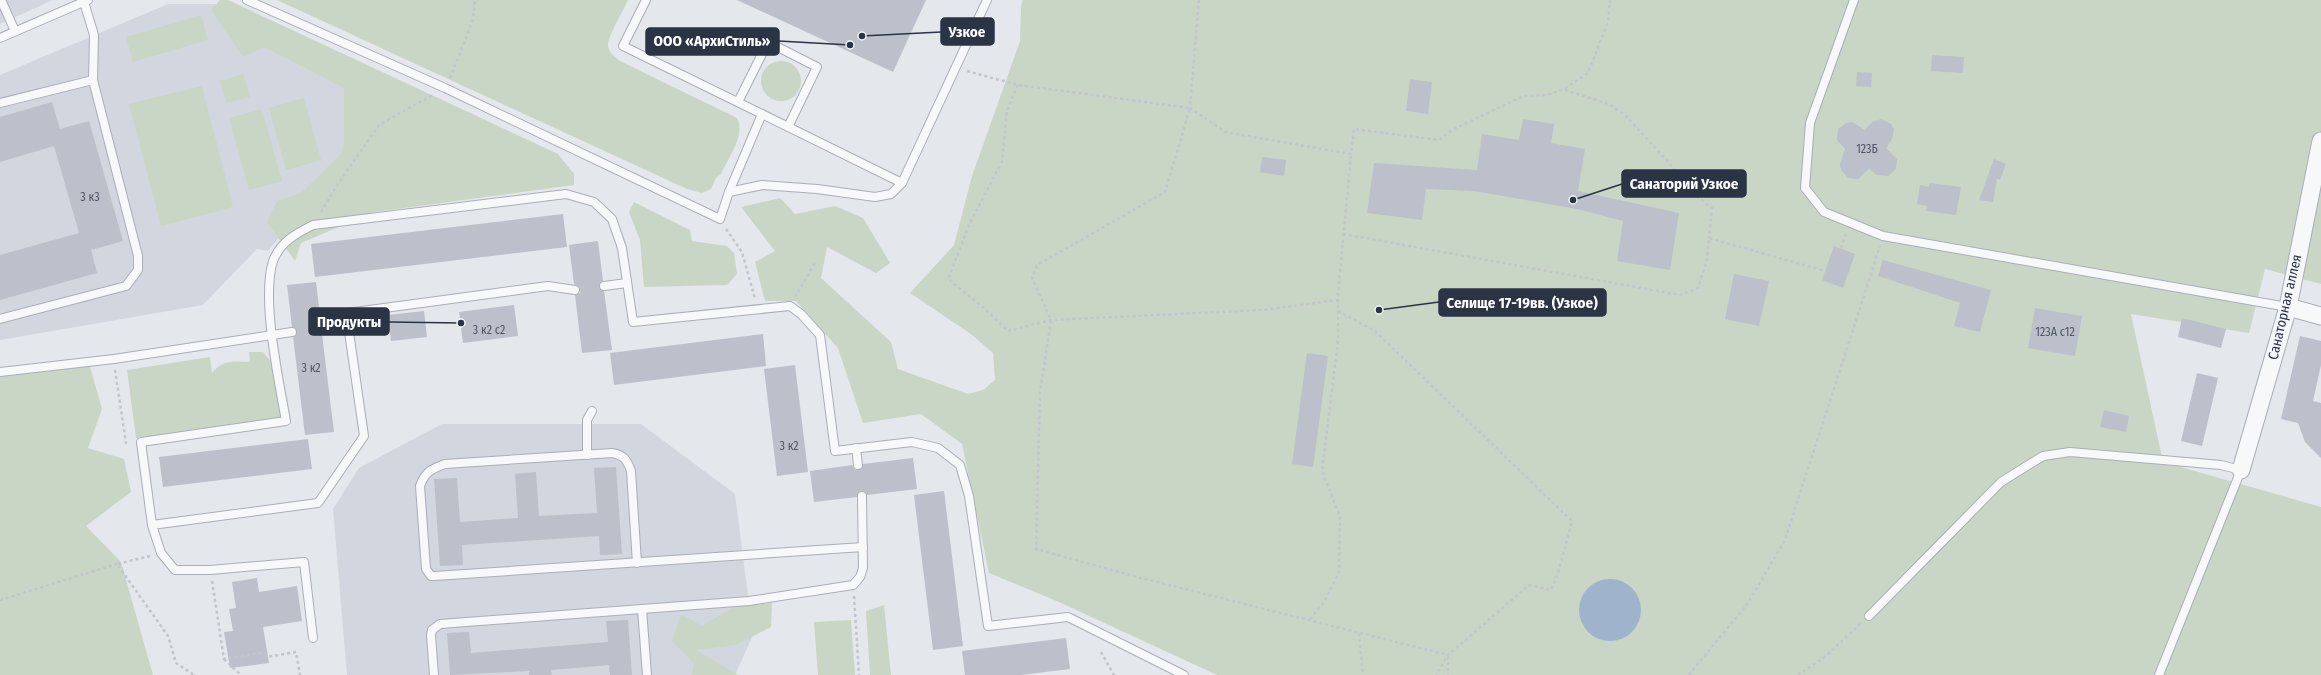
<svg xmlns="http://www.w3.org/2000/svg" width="2321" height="675" viewBox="0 0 2321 675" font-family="'Fira Sans Condensed',sans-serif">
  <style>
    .built { fill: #d2d6de }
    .green { fill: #c9d6c5 }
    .water { fill: #9fb4cc }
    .building { fill: #bbc0ca }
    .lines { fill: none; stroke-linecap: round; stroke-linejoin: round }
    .lane-casing { stroke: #a9aeb7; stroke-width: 10 }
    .street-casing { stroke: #a9aeb7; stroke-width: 19 }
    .path { stroke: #c2c5cb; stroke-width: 2.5; stroke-dasharray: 3 3; stroke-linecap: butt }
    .lane { stroke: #f7f8fa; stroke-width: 8 }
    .street { stroke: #f7f8fa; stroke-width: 17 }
    .labels { text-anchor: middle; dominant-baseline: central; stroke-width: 3; stroke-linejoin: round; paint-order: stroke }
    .number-label { font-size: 12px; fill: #4f5766 }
    .street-label { font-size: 14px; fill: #2b3445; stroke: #f4f6f9 }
    .leader { fill: none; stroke: #2b3445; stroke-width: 1.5 }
    .callout-dot { fill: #2b3445; stroke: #f4f6f9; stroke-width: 1.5 }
    .callout { fill: #2b3445; stroke: #2b3445; stroke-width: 1.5 }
    .callout-label { font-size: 15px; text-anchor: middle; font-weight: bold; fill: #fff }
  </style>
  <rect width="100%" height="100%" fill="#e4e7ec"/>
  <g class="built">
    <polygon points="0,0 53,0 0,24"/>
    <polygon points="168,4 223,4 370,84 370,126 268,251 257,249 203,305 0,340 0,75"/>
    <polygon points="442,424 641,424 735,494 753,635 735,675 347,675 333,509 359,468"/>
  </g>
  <g class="green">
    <polygon points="220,0 228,0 558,154 574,174 574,185 374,212 301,243 295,261 267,222 277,201 301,193 341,154 344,141 344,88 264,47 243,57 211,10"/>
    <path d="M277,0h351c-4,10 -21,37 -20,46 1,7 7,11 12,15l117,57c9,17 -9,40 -16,56l-5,4 -5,11 -9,4 -15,-4z"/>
    <polygon points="1023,0 2321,0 2321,284 2265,269 2249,333 2131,314 2163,462 2321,507 2321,675 1217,675 1059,602 989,573 962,444 921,414 863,423 838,348 796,301 765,301 755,262 775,251 741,207 780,198 795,214 835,206 863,218 890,263 876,273 827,247 821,278 891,342 898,369 968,394 983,390 995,380 993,353 971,334 910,293 954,245 972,176 1020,41 1021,6"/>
    <polygon points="201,15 208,40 133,62 126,37"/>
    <circle cx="781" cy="81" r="20"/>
    <polygon points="243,74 250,97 226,103 220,81"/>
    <polygon points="202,86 233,207 161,226 129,104"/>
    <polygon points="304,98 321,160 286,170 269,108"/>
    <polygon points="262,109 282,181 249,190 229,118"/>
    <polygon points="634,202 690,230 692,241 727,246 734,253 737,274 727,285 644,287 640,240 629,212"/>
    <path d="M249,352h14l12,14 6,52 -145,20 -9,-68 83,-13 2,16c9,-13 23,-12 38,-11z"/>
    <polygon points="89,363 102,409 88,448 124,459 131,492 86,526 121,562 153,675 0,675 0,374"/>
    <polygon points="772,603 771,627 736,645 696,650 738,675 692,675 694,664 672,641 681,614 702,626 733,607"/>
    <polygon points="884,605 891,675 870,675 866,611"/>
    <polygon points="851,620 855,675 818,675 814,622"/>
  </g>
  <circle class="water" cx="1610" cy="610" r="31"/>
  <g class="building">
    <polygon points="737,0 926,0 893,72"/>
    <polygon points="1932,55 1964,57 1963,73 1931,71"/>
    <polygon points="1857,72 1872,73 1871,87 1856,86"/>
    <polygon points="1410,79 1432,82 1428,114 1406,111"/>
    <polygon points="52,102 60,129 89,121 123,241 91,250 97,273 0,300 0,255 79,233 54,146 0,162 0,117"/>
    <polygon points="1523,119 1554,124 1551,143 1585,149 1578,191 1679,213 1670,270 1617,261 1623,221 1577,209 1474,191 1426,189 1422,220 1367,213 1374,163 1477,170 1482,134 1519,140"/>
    <polygon points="1881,119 1891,124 1894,129 1892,139 1886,148 1897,159 1896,169 1888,176 1877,175 1869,169 1858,179 1848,178 1841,170 1840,164 1845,149 1837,140 1838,129 1846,123 1852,122 1865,130 1872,122"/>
    <polygon points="1262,157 1286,160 1284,176 1260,172"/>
    <polygon points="1994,159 2006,164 2000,180 1997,178 1993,202 1979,200"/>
    <polygon points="1930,183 1961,187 1956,215 1926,211 1927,206 1917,204 1920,185 1929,187"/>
    <polygon points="563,214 567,247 315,277 311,244"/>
    <polygon points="598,241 603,281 599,286 604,291 612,350 582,353 575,295 580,293 580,288 574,284 569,245"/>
    <polygon points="1834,246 1855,254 1843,288 1822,280"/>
    <polygon points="1883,260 1991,290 1980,332 1954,326 1960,303 1878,276"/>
    <polygon points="1734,274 1769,281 1759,326 1725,319"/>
    <polygon points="316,282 321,323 316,329 317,333 322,334 334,432 305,435 293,337 297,332 292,327 287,285"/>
    <polygon points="514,305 518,336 463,343 459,312"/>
    <polygon points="2035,308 2082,316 2075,356 2028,348"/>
    <polygon points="424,311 427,337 391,341 388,315"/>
    <polygon points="2182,318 2226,329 2221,348 2178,337"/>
    <polygon points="763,334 766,366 614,385 610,353"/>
    <polygon points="2300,336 2321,341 2321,365 2313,401 2321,403 2321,458 2305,442 2298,423 2281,419"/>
    <polygon points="1307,353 1328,356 1313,467 1292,464"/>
    <polygon points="795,365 808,472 777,476 764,369"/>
    <polygon points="2197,373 2218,378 2202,446 2181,441"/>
    <polygon points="2104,410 2129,416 2126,432 2100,427"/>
    <polygon points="308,439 312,469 163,487 159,457"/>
    <polygon points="913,458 917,489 867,495 862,491 857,497 814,502 810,471 852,465 855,470 859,470 863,464"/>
    <polygon points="616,467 622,554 600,555 599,536 462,545 463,565 440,566 434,479 457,478 460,522 518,518 515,474 536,472 539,516 597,513 594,468"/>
    <polygon points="944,491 963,646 933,650 914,495"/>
    <polygon points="257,578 259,592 297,586 302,621 263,627 269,663 230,668 224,632 233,631 229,609 236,608 232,582"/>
    <polygon points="628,620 632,675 610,675 609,665 551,670 552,675 529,675 529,671 450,675 447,633 469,632 471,653 608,642 606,621"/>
    <polygon points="1066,638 1070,669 1021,675 965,675 962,651"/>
  </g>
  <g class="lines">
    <g class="lane-casing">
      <g id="lane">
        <polyline points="1,0 15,31"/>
        <polyline points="247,0 445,88 720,219 729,192 762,185 817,189 875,197 891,194 902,183 987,0"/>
        <polyline points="646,0 623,46 762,114 729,192"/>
        <polyline points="1854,0 1810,123 1805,188 1824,212 1883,236 2288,307"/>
        <polyline points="84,2 94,35 93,80"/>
        <polyline points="0,38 88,0"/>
        <polyline points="738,102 768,42 817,67 788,127"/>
        <polyline points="0,103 93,80 138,256 138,270 126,286 0,319"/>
        <polyline points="762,114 902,183"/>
        <polyline points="604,286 627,283"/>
        <path d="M348,325l16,111 -46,67 -166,22 -11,-83 145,-21c-7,-40 -25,-122 -13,-160 7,-19 24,-28 40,-36l253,-31 28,8 18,17 10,29 11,74 157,-16 11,8 19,21 15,116 77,-9 26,6 22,17 9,31 19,130 80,-9 116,58"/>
        <polyline points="321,329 348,325 347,313 548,286 575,290"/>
        <polyline points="0,372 114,359 292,332"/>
        <polyline points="856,448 858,465"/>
        <polyline points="587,455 587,420 592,411"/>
        <polyline points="152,525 161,553 175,570 210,570 304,562 313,638"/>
        <path d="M637,563l-6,-92c-4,-11 -7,-16 -19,-18l-167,11c-14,5 -20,8 -25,22l6,83 5,7h4l428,-29"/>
        <polyline points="642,609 647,675"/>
        <polyline points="1869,616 2001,482 2043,456 2070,452 2221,465 2241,470 2159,675"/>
        <polyline points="434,675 431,635 432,630 440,624 749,601 853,585 860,577 863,568 862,496"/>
      </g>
    </g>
    <g class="street-casing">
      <g id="street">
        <polyline points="2288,307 2321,316"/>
        <polyline points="2241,470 2288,307 2321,141"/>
      </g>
    </g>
    <g class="path">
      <polyline points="1199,0 1190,108 1225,132 1351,154 1354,129 1439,140 1452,130 1523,96 1547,95 1564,89 1588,73 1608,22 1610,0"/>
      <polyline points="967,71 1018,85 1190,108 1165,192 1037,265 1032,278 1051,320 1040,392 1036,549 1141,578 1448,655"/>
      <polyline points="450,78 473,20 475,0"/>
      <polyline points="1018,85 1007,110 1002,161 969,225 948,279 985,309 1008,331 1051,320 1262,310 1338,300"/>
      <polyline points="1565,90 1609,104 1624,114 1670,164 1691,192 1712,208 1709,238"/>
      <polyline points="321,212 343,176 380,124 433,95"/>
      <polyline points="726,229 742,252 755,299"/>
      <polyline points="1343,234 1680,295 1698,288 1707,260 1709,238 1825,271"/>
      <polyline points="1841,248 1846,234"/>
      <polyline points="795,297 816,261"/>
      <polyline points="1338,311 1375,331 1572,521 1557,577 1551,590 1529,585 1448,655 1436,675"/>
      <polyline points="115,370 126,443 129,443"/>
      <polyline points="150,556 117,564 168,636 176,663 194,675"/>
      <polyline points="212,581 224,659 261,653 267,657 296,652 300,675"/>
      <polyline points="854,596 859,675"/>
      <polyline points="0,600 117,564"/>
      <polyline points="1310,619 1324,602 1339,573 1340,517 1322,471 1338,341 1338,295 1351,154"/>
      <polyline points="1359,633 1363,675"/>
      <polyline points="1101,652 1114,675"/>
      <polyline points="1448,656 1448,675"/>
      <polyline points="224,659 241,675"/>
      <polyline points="1689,675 1748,603 1785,540 1880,246"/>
      <polyline points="1798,675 1826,656 1861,623"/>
    </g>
    <use href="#lane" class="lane"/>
    <use href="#street" class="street"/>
  </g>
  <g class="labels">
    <g class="number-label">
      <text x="1867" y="149">123Б</text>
      <text x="90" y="197">3 к3</text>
      <text x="489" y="330">3 к2 с2</text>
      <text x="2055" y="332">123А с12</text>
      <text x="311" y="368">3 к2</text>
      <text x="789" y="446">3 к2</text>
    </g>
    <g class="street-label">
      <text transform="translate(2285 307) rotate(-77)">Санаторная аллея</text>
    </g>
  </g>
  <path class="leader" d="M862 36L941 32M850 45L779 41M1573 200L1622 184M1379 310L1439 302M461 323L389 322"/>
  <g class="callout-dot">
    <circle cx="862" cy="36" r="4"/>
    <circle cx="850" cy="45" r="4"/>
    <circle cx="1573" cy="200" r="4"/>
    <circle cx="1379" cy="310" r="4"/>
    <circle cx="461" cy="323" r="4"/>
  </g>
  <g class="callout">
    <rect x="941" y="18" width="53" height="27" rx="4"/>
    <rect x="646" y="28" width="133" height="27" rx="4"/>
    <rect x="1622" y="170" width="124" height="27" rx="4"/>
    <rect x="1439" y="289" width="167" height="27" rx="4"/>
    <rect x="309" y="308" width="80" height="27" rx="4"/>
  </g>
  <g class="callout-label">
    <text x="967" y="37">Узкое</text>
    <text x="712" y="46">ООО «АрхиСтиль»</text>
    <text x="1684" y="189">Санаторий Узкое</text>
    <text x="1522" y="308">Селище 17-19вв. (Узкое)</text>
    <text x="349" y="327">Продукты</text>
  </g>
</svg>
